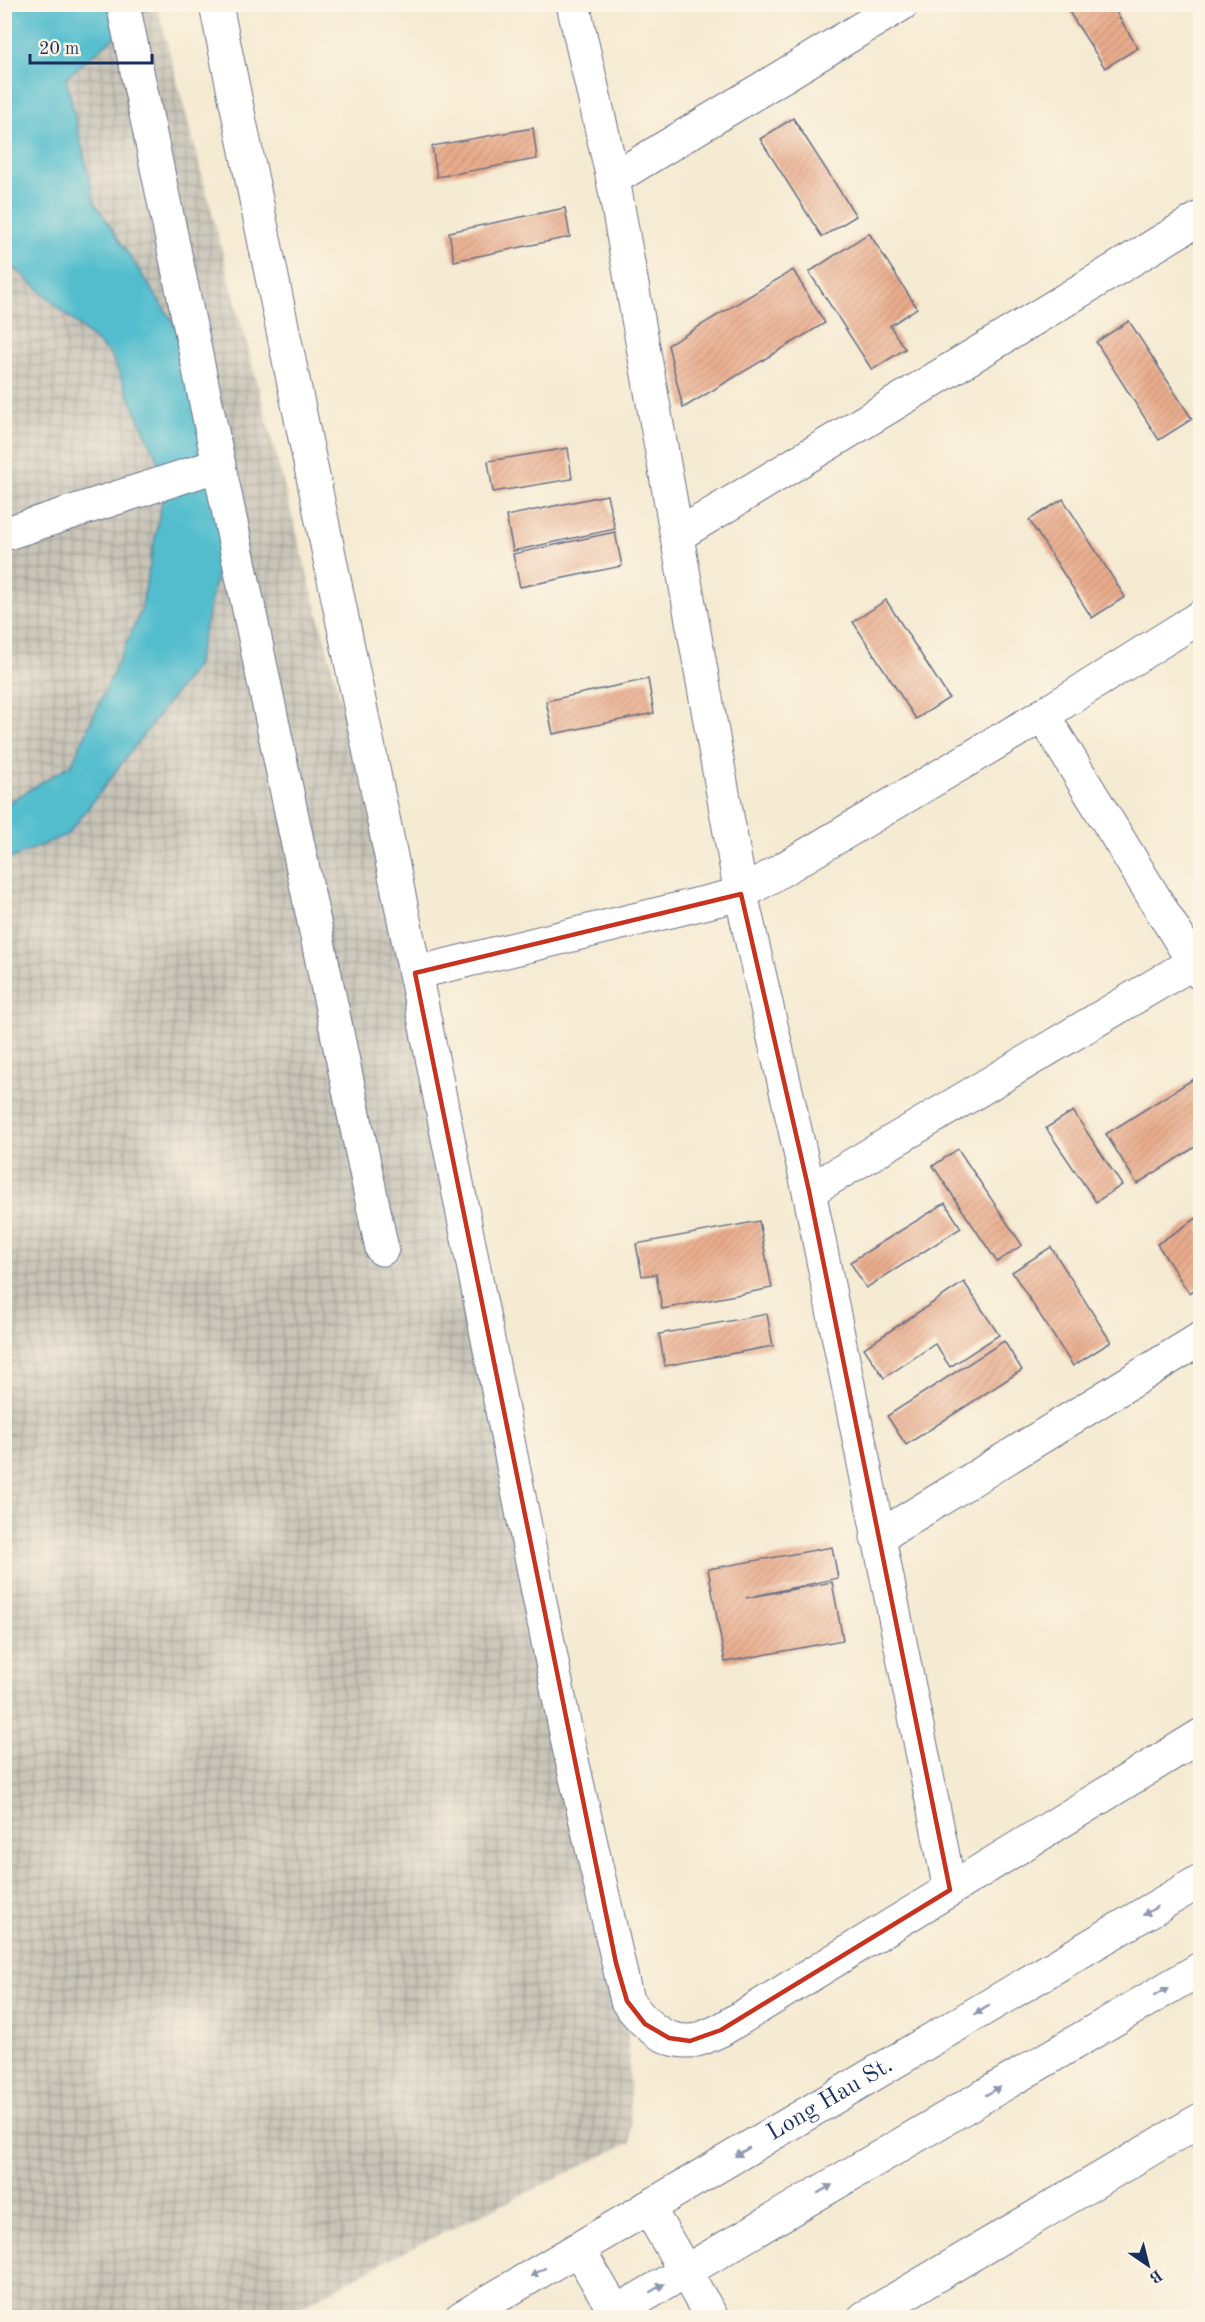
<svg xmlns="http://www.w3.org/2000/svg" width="1205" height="2322" viewBox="0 0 1205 2322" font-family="'Old Standard TT',serif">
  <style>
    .industrial { fill: url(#industrial-grid) }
    .water { fill: #52bdce; stroke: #367696; stroke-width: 1.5 }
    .building { fill: url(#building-hatch) }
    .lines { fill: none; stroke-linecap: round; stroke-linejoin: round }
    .minor-casing { stroke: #677087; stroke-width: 35 }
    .secondary-casing { stroke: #677087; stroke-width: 35 }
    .minor { stroke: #fff; stroke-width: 33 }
    .secondary { stroke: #fff; stroke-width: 33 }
    .oneway { fill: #8d97ae }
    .marked { fill: none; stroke: #c8321e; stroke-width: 4.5; stroke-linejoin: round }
    .labels { text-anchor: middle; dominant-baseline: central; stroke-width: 4.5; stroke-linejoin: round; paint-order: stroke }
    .street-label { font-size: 24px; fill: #1b2f5e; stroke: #fcf5e5 }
  </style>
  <defs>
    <pattern id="industrial-grid" width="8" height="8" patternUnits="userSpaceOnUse" patternTransform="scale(1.5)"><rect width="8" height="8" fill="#c9c4b8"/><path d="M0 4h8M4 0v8" fill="none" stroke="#a2a099"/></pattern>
    <pattern id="building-hatch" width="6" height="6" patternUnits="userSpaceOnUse" patternTransform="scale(1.5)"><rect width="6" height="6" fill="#e9ac8c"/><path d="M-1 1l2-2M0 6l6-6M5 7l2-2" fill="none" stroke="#c7947b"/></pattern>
  </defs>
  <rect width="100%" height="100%" fill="#fcf5e5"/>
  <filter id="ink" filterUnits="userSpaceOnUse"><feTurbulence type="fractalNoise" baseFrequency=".0167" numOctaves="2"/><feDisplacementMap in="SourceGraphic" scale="12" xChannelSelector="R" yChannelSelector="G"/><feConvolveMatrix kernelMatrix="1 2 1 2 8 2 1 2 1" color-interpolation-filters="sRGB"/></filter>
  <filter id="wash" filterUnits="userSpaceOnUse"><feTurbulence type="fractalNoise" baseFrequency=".008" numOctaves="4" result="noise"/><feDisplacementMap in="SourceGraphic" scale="24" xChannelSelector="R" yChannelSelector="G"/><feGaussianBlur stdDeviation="1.35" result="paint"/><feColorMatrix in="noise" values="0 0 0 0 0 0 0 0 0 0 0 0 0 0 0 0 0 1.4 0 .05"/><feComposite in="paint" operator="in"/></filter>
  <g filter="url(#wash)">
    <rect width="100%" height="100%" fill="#f5ead2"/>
    <polygon class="industrial" points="5,5 157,5 422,1007 627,2001 631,2142 387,2260 283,2317 5,2318"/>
    <polygon class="water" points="12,5 152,5 66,78 95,203 175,325 232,507 196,666 68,834 5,861 5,805 72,764 141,611 166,480 111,355 5,259 5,15"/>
    <g id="blocks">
      <g class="building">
        <polygon points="1064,4 1111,4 1138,48 1105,68"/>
        <polygon points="793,118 856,216 822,237 760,139"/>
        <polygon points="533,128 537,159 437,177 432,146"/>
        <polygon points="565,208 570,237 454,261 449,232"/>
        <polygon points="869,233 917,308 890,326 905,349 872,370 809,272"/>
        <polygon points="793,270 825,323 683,408 668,345"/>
        <polygon points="1129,321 1192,419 1159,440 1096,342"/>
        <polygon points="568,448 572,479 493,492 488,461"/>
        <polygon points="607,495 615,529 513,551 506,516"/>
        <polygon points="1063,499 1125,597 1092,618 1029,520"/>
        <polygon points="615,532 622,566 520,587 513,554"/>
        <polygon points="886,600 949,698 916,719 853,622"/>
        <polygon points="648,679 654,713 553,734 546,701"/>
        <polygon points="1198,1076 1200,1080 1200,1144 1137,1184 1106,1134"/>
        <polygon points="1073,1111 1122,1185 1096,1202 1046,1128"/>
        <polygon points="958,1149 1022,1245 997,1262 933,1166"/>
        <polygon points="945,1203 961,1228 866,1288 850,1262"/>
        <polygon points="1200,1216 1200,1286 1189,1293 1157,1244"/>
        <polygon points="759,1221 772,1288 662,1309 656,1274 642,1276 636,1244"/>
        <polygon points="1051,1247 1111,1342 1073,1366 1012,1272"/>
        <polygon points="964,1282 999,1335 950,1367 935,1344 884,1378 864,1348"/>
        <polygon points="767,1314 773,1346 665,1366 659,1334"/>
        <polygon points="1004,1341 1022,1370 906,1445 887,1416"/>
        <polygon points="832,1547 838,1578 746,1598 832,1582 843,1640 725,1662 708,1569"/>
      </g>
    </g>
  </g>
  <g filter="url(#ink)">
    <use href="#blocks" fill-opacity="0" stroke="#677087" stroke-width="1.5"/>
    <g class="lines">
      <g class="minor-casing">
        <g id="minor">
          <polyline points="123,4 382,1249"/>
          <polyline points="573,4 613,179 741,894 809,1191 950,1890"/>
          <path d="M216,5l206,1002 146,736 59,258c15,20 34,41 62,40 10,0 22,-7 32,-11l479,-294"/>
          <polyline points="613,179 902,4"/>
          <polyline points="4,534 219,465"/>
          <polyline points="678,535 1200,218"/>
          <polyline points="1043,715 1200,973"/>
          <polyline points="415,973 741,894 1043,715 1200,617"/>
          <polyline points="809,1191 1194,962"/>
          <polyline points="877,1538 1200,1339"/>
          <polyline points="648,2207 712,2318"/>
          <polyline points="578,2249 619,2318"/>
          <polyline points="864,2318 1200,2120"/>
        </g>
      </g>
      <g class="secondary-casing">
        <g id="secondary">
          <path id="s1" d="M461,2318l739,-437"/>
          <polyline points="606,2318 1200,1969"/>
        </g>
      </g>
      <use href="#minor" class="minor"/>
      <use href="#secondary" class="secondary"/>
    </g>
    <defs><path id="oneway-solid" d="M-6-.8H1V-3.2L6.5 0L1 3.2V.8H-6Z" transform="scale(1.5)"/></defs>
    <g class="oneway">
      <use href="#oneway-solid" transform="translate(1150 1911) rotate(149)"/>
      <use href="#oneway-solid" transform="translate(1161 1992) rotate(-30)"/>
      <use href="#oneway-solid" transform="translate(982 2010) rotate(149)"/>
      <use href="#oneway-solid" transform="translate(993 2091) rotate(-30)"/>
      <use href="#oneway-solid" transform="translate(742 2152) rotate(149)"/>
      <use href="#oneway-solid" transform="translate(825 2189) rotate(-30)"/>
      <use href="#oneway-solid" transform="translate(538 2272) rotate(150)"/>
      <use href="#oneway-solid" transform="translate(657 2288) rotate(-30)"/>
    </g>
  </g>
  <path class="marked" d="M741,894l68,297 141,699 -229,140 -31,11 -21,-3 -24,-14 -18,-23 -11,-38 -201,-990z"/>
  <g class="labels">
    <g class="street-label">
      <text stroke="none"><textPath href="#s1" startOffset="429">Long Hau St.</textPath></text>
    </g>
  </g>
  <rect width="1205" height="2322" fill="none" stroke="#fcf5e5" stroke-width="24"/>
  <g transform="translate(1148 2265) rotate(145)" stroke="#fcf5e5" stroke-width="4.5" paint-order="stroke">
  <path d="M0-4.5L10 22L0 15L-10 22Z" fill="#1b2f5e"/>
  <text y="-9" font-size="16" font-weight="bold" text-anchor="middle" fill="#1b2f5e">B</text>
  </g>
  <path d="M30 54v9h122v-9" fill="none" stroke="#1b2f5e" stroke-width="3"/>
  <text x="39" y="54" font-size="18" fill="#1b2f5e" stroke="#fcf5e5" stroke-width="4.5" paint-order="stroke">20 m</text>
</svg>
